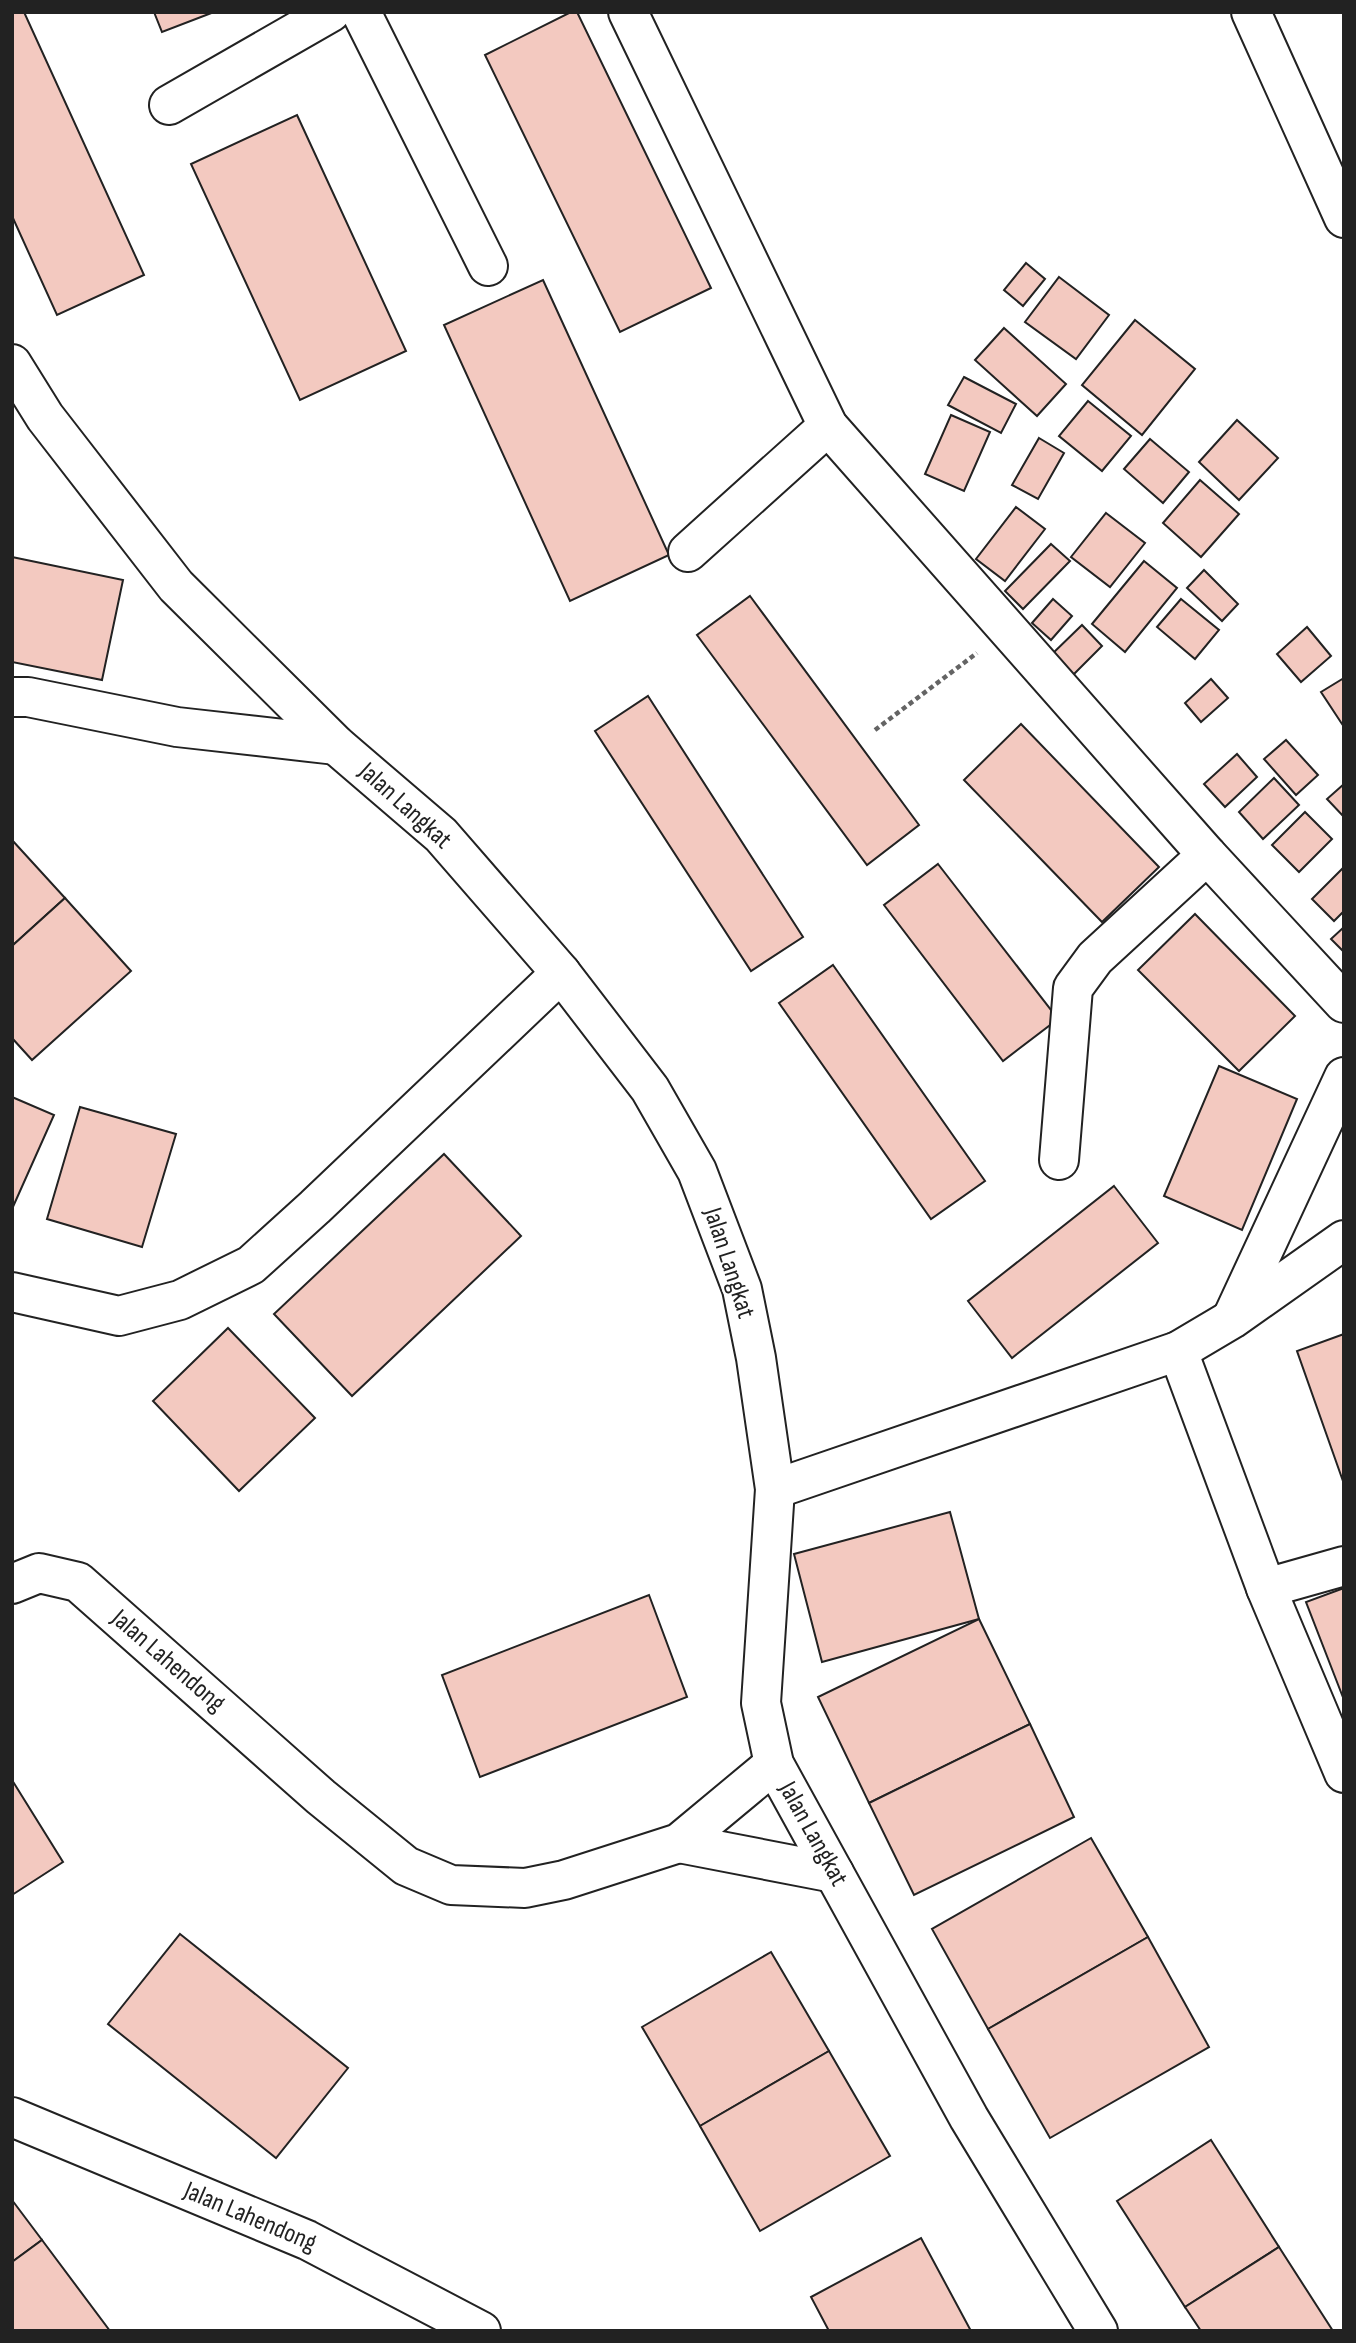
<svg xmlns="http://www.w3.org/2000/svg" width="1356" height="2343" viewBox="0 0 1356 2343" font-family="'Sofia Sans Condensed',sans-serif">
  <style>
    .building { fill: #f3c9c0; stroke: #222; stroke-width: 2 }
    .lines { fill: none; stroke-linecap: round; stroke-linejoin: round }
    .minor-casing { stroke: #222; stroke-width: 42 }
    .major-casing { stroke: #222; stroke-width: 42 }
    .path { stroke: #646464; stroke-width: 4.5; stroke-dasharray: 5 3.5; stroke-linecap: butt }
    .minor { stroke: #fff; stroke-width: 38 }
    .major { stroke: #fff; stroke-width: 38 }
    .labels { text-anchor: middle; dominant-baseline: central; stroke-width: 5; stroke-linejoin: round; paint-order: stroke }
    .street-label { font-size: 26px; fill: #222; stroke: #fff }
  </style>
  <rect width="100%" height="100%" fill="#fff"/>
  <g class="building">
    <polygon points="12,12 24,12 144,275 57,315 12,216"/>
    <polygon points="154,12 214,12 162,32"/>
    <polygon points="571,12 577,12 711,288 620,332 485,55"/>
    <polygon points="297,115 406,351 300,400 191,164"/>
    <polygon points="1026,263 1045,279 1023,306 1004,290"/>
    <polygon points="1059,277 1109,315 1076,359 1025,322"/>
    <polygon points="543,280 669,555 570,601 444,325"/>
    <polygon points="1135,320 1195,369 1142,435 1082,385"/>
    <polygon points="1004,328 1066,384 1037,416 975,360"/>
    <polygon points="964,377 1016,404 1001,433 948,405"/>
    <polygon points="1088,401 1131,436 1102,471 1059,436"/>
    <polygon points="951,415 990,432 964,491 925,474"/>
    <polygon points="1237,420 1278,458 1239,500 1199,462"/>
    <polygon points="1039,438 1064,453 1038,499 1012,485"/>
    <polygon points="1150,439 1189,472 1163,503 1124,469"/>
    <polygon points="1200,480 1239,514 1201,557 1163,523"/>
    <polygon points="1016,507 1045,529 1005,581 976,559"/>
    <polygon points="1106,513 1145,543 1110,587 1071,557"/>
    <polygon points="1051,544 1070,561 1023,609 1005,591"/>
    <polygon points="12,557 123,580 102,680 12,662"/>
    <polygon points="1144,561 1177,588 1125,652 1092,624"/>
    <polygon points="1204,570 1238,604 1222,621 1187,588"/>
    <polygon points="750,596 919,825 867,865 697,635"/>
    <polygon points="1053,599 1072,616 1051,640 1032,623"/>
    <polygon points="1181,599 1219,630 1195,659 1157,627"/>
    <polygon points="1082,625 1102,646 1071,677 1050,656"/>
    <polygon points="1307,627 1331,656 1301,682 1277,654"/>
    <polygon points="1344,678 1344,727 1321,692"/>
    <polygon points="1211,679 1228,698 1201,722 1185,703"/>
    <polygon points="648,696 803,937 751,971 595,731"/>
    <polygon points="1021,724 1159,867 1102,922 964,780"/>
    <polygon points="1286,740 1318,775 1296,795 1264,759"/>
    <polygon points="1237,754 1257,777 1225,807 1204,784"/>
    <polygon points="1274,778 1299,805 1263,839 1239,812"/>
    <polygon points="1344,784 1344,817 1327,799"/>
    <polygon points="1305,812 1332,839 1299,872 1272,845"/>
    <polygon points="12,840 65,898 12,946"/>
    <polygon points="938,864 1058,1019 1003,1061 884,905"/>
    <polygon points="1344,867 1344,911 1334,921 1312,899"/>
    <polygon points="65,898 131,971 32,1060 12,1038 12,946"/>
    <polygon points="1195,914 1295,1016 1239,1071 1138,970"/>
    <polygon points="1344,927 1344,952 1331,939"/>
    <polygon points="833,965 985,1181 931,1219 779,1003"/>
    <polygon points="1219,1066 1297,1099 1242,1230 1164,1196"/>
    <polygon points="12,1097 54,1115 12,1209"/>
    <polygon points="80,1107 176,1134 142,1247 47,1219"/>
    <polygon points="444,1154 521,1236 352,1396 274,1314"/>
    <polygon points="1114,1186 1158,1243 1012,1358 968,1301"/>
    <polygon points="228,1328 315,1418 239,1491 153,1401"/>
    <polygon points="1344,1334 1344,1484 1297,1351"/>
    <polygon points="950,1512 979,1619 822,1662 794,1554"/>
    <polygon points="1344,1588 1344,1700 1306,1602"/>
    <polygon points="649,1595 687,1697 480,1777 442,1675"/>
    <polygon points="979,1619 1030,1724 869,1803 818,1697"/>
    <polygon points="1030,1724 1074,1817 914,1895 869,1803"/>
    <polygon points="12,1780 63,1862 12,1895"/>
    <polygon points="1091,1838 1148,1937 988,2029 932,1929"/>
    <polygon points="180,1934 348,2068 276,2158 108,2024"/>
    <polygon points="1148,1937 1209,2047 1050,2138 988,2029"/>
    <polygon points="771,1952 829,2051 700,2126 642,2027"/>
    <polygon points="829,2051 890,2156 760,2231 700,2126"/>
    <polygon points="1211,2140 1279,2247 1185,2307 1117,2201"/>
    <polygon points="12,2200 42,2240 12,2262"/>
    <polygon points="921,2238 971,2331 829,2331 811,2297"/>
    <polygon points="42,2240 110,2331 12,2331 12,2262"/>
    <polygon points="1279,2247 1333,2331 1201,2331 1185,2307"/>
  </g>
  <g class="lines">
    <g class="minor-casing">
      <g id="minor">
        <polyline points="361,12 488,266"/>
        <polyline points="628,12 828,426 1207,855 1344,1003"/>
        <polyline points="169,105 331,12"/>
        <polyline points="12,364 45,417 176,586 336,745 441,835 561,973 650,1089 697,1171 742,1289 756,1358 775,1489 761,1703 774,1764 969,2118 1098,2331"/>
        <polyline points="688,552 828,426"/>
        <polyline points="12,697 28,697 177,727 336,745"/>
        <polyline points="1059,1160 1073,988 1095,958 1207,855"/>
        <polyline points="12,1292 119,1316 180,1300 251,1265 315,1207 561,973"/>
        <polyline points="1233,1316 1344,1077"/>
        <polyline points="1178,1351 1266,1588 1344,1773"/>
        <polyline points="775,1489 1178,1351 1232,1319 1344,1240"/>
        <polyline points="12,1584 39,1573 78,1582 321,1797 406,1866 451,1885 525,1888 564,1880 679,1843 774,1764"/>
        <polyline points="1266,1588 1344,1566"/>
        <polyline points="679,1843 834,1873"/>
        <polyline points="12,2117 307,2240 481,2331"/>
      </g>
    </g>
    <g class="major-casing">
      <polyline id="major" points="1251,12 1344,218"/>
    </g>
    <polyline class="path" points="875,730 977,653"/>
    <use href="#minor" class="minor"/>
    <use href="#major" class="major"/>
  </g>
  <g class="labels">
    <g class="street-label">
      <text transform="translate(405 806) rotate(42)">Jalan Langkat</text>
      <text transform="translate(729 1263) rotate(72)">Jalan Langkat</text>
      <text transform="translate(168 1661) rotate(41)">Jalan Lahendong</text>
      <text transform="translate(813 1834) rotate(61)">Jalan Langkat</text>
      <text transform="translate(250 2217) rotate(23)">Jalan Lahendong</text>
    </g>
  </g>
  <rect width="1356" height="2343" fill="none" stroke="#222222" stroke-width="28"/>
</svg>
